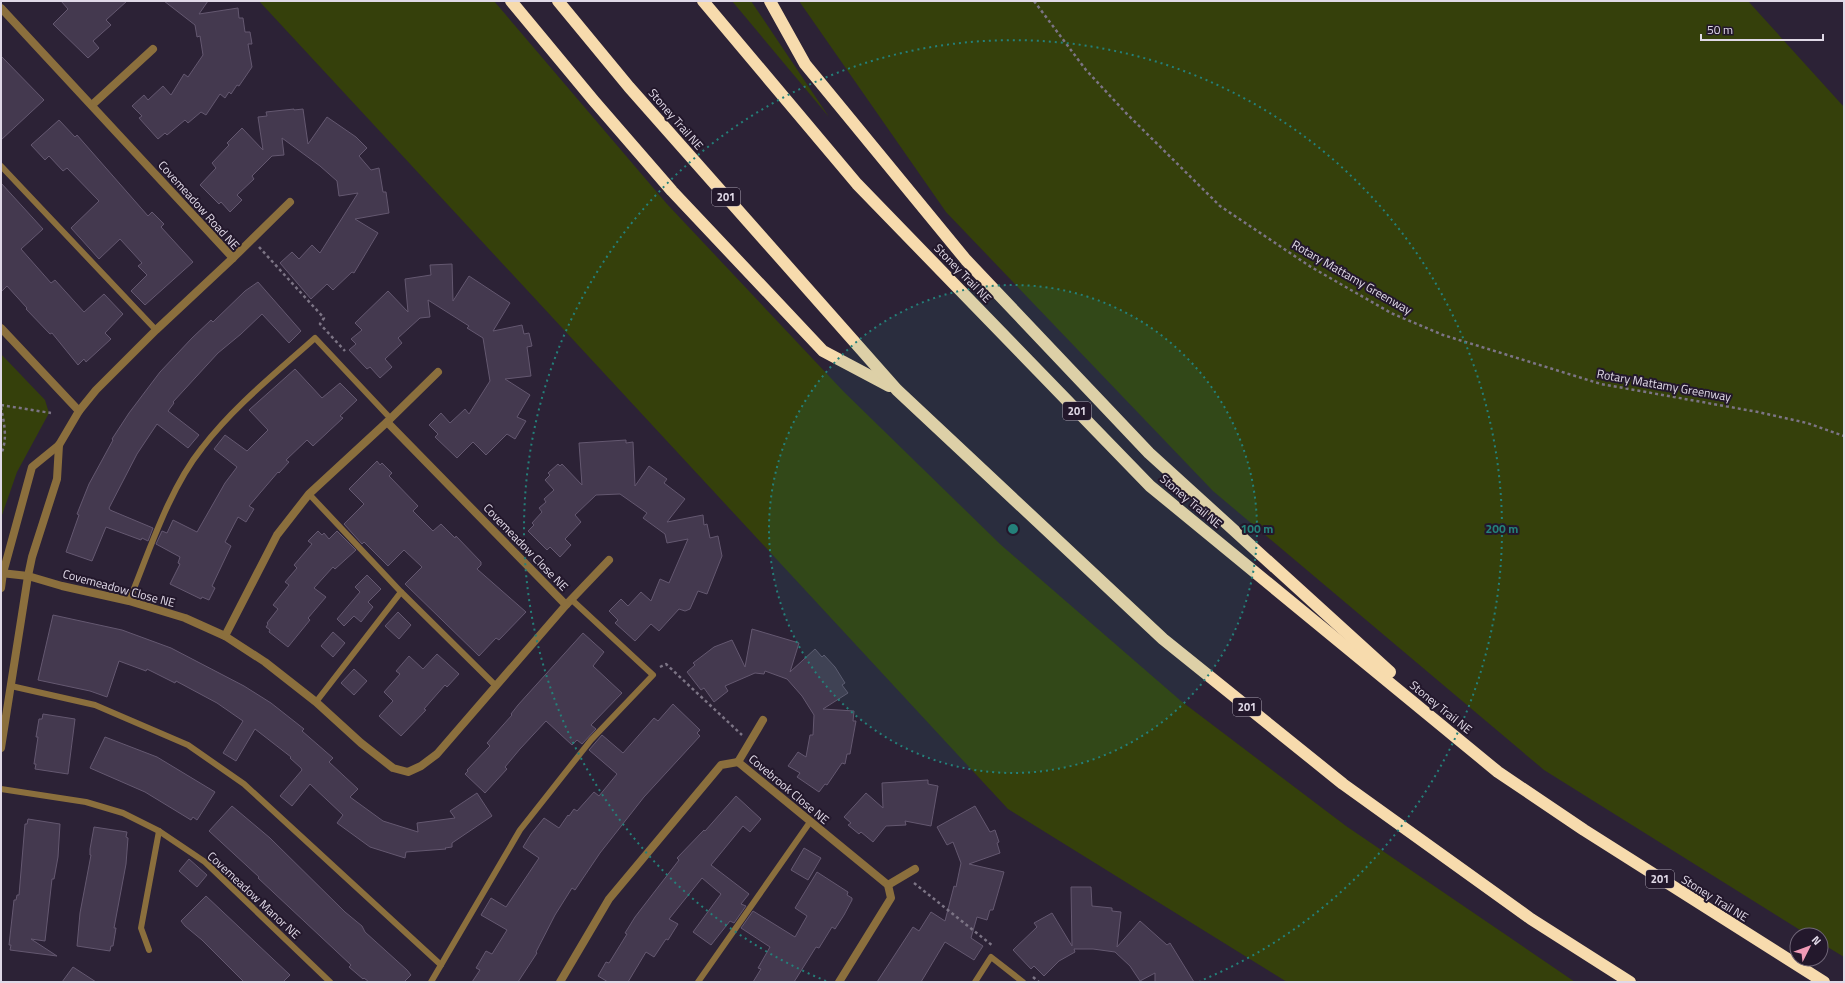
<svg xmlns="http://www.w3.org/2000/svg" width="1845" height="983" viewBox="0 0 1845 983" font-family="'Titillium Web',sans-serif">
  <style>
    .green { fill: #35400b }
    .building { fill: #44394f; stroke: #645870 }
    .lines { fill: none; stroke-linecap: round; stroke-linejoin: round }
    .path { stroke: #7c7485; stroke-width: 2.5; stroke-dasharray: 3 3; stroke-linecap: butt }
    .lane { stroke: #8b6f3d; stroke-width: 6 }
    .street { stroke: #8b6f3d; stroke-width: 8 }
    .highway { stroke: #f7dbad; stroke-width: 12 }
    .ring { fill: none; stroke: #24807a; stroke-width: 2; stroke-dasharray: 2 4 }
    .labels { text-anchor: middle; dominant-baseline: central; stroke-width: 4; stroke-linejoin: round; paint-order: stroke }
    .shield { fill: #23182c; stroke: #a79faf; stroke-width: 1 }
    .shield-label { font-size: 11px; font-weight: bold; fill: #e0d9e7 }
    .street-label { font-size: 12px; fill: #e0d9e7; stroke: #23182c }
    .centre { fill: #24807a; stroke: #23182c; stroke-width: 2 }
    .ring-label { font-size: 12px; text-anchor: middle; font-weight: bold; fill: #24807a; stroke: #23182c; stroke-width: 4; stroke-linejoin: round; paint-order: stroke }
  </style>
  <rect width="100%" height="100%" fill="#2c2236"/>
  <g class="green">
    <polygon points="259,1 494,1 667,204 844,392 1001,545 1181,701 1346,826 1575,982 1287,982 1008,809"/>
    <polygon points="732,1 751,1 829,117"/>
    <polygon points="799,1 1748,1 1844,107 1844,957 1821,943 1821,935 1808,935 1544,770 1213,491 946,212"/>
    <polygon points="1,354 45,400 49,413 17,472 1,518"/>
  </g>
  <g class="building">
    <polygon points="61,1 127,1 106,20 111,25 93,41 99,48 88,58 53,24 68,9"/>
    <polygon points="164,1 208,1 199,14 238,8 239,18 243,18 245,32 250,32 252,44 248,44 252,67 239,86 237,85 231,94 229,92 225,98 220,94 206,115 201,112 188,123 185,120 167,135 165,133 158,139 139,118 142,116 132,106 144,95 148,100 163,86 171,95 184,74 188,77 203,55 200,36 197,37 195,25"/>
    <polygon points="1,56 44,100 1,140"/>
    <polygon points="294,109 294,110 303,109 308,144 327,117 356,137 367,148 359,156 371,170 379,168 383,192 386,192 389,213 355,219 378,233 354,273 352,272 333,290 327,284 311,299 280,263 292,252 299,259 312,245 320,253 358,193 339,196 337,181 320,166 282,138 284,155 272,156 252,176 254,179 237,195 242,200 230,212 221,202 219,204 200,185 216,168 212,163 229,145 227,143 242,128 263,150 258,117 267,116 266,112"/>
    <polygon points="59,120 75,137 77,135 148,216 152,212 164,224 161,227 193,262 145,305 131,291 147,275 138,266 142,263 120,239 99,259 71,228 99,201 67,168 63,171 49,156 45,160 31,145"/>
    <polygon points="1,183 43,229 21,249 51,283 55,280 84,312 104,294 123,314 105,333 111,339 86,362 84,359 78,365 52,333 50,334 26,309 27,308 7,286 1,292"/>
    <polygon points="452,264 453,301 469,276 510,303 493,331 522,325 524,334 529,333 532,346 527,347 531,376 505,379 530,395 517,417 526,421 515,439 507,434 486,455 473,442 457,458 435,437 438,434 429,425 441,413 450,423 465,409 469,414 490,381 483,338 467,328 469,326 428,300 430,317 420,318 398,338 402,343 385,359 392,367 380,378 370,367 367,369 349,350 356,344 351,339 362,330 355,323 388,291 408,312 405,279 431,275 430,265"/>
    <polygon points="258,282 301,331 289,343 262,314 241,334 218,353 173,402 174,403 168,411 199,435 188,448 157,424 137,454 109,508 110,510 153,528 148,541 142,538 141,540 106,527 92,561 66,552 79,515 77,514 89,484 113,440 112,439 129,413 160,372 192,338 211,320 213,322 245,291"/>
    <polygon points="295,369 322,398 340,383 357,400 340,416 343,418 313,446 307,440 286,460 289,462 279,473 278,472 249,506 254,509 246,522 238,517 225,542 231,546 212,586 215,588 209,600 202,597 201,599 170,584 180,564 178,563 180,557 156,544 162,531 167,533 173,520 197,532 225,483 237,467 214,449 225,435 247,451 268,430 249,410"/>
    <polygon points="626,440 626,443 633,442 635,486 649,466 667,479 664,483 685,499 667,522 703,515 704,525 707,524 710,538 718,536 722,556 707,594 698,591 690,609 685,611 679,609 659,631 651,624 635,641 615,623 618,620 609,611 621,599 628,606 641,592 651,601 660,579 669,583 688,539 667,543 665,534 643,518 647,513 620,494 596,495 575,515 581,522 565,539 571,545 560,557 550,547 547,550 528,531 534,525 532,523 542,512 539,508 546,502 544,499 554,490 545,480 550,475 548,473 558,464 560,466 562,464 582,485 579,443"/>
    <polygon points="377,461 380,465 382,463 392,473 389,476 418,506 413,511 433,531 441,524 455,538 456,536 481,562 481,565 477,569 526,612 499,640 496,638 479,656 405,584 422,567 404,550 388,566 364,542 362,544 344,524 364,504 349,489"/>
    <polygon points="318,531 322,535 324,533 329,539 337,531 356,550 335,569 333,567 314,588 326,597 308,618 310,620 288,647 269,632 270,630 266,627 268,624 267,623 278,609 273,605 289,585 285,582 297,568 294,565 312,544 308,541"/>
    <polygon points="367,575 381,589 368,602 373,607 361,622 354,616 344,626 337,619 360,592 355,587"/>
    <polygon points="398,612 411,625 399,639 385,626"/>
    <polygon points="53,615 122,630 171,648 244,686 271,703 304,729 302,731 333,758 329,762 358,789 350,797 383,821 418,832 417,823 455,818 450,811 477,793 492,816 452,843 452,847 445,848 446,849 406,852 405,858 370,847 337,823 343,815 310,784 292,806 280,796 302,770 301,768 290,758 291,757 255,729 236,761 223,753 243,721 217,703 176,681 175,683 147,669 146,671 119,661 107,697 90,691 38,680"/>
    <polygon points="752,629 799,643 790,672 815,649 822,657 824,655 835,667 845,683 842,685 848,693 823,709 854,711 853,721 856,721 850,754 847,754 845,764 842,763 827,785 825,784 819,792 797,777 800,773 788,766 798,752 806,757 810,735 813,735 814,715 802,696 787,679 765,671 764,674 755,673 725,686 728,691 714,702 704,688 701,690 687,672 695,665 693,663 714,647 732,640 745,667"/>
    <polygon points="333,632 345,643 333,657 321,646"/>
    <polygon points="583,633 604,652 593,666 622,693 591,725 596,729 582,744 577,740 572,745 546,721 520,749 505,767 507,769 485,793 465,774 468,771 467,770 490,746 487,743 512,715 511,714 518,705"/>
    <polygon points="437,654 459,674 447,687 445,685 424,709 426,710 401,736 379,716 393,701 384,692 400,674 396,671 409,656 423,669"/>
    <polygon points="354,669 367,681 354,695 341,683"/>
    <polygon points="673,704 700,730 697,733 700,736 644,797 600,853 575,890 572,888 555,915 536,952 537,953 518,982 472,982 480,970 476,968 486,951 492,954 507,930 481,915 491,898 506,907 539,858 523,847 531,834 544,818 559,828 568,815 569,816 574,809 577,811 594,792 599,796 617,774 589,750 602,735 623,753 654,718 658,721"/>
    <polygon points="43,714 75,719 68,774 35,769 36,764 34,764 38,737 36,737 39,719 42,719"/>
    <polygon points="105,737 157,757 215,792 197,820 193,817 191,820 145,792 90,768"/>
    <polygon points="928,780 928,784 938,786 931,826 905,821 906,825 886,826 873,842 861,832 859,834 848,825 851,823 844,817 866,793 883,808 882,783"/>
    <polygon points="736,796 761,819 750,832 743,826 711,865 749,894 741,904 746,906 734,923 730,921 711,945 693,932 721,894 702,878 669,919 678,924 668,940 666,939 654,957 646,952 628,982 608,982 598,976 606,962 609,963 627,934 625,933 635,917 679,860 677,858 704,830 705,831"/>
    <polygon points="232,806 270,838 345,912 362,926 365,932 407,970 411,975 404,982 369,982 364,978 363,979 349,967 351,965 258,878 259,877 209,831"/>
    <polygon points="975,806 990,832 995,830 999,842 997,843 1000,853 969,864 1004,872 993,910 990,910 987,920 977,917 971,938 983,946 974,960 945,942 921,982 877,982 913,927 919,931 931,912 945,921 954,886 956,887 961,863 953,842 947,845 937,827"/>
    <polygon points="28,819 60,824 58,857 54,879 52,879 45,941 31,939 57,956 10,950 11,945 9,945 14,900 16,900 17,895 19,895 25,824 27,824"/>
    <polygon points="94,827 127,832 126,837 128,838 126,864 114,928 116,928 113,946 111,946 110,951 77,946 80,913 91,855 90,855 90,849"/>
    <polygon points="804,848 821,858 808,880 791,870"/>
    <polygon points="189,859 207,875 197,887 179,871"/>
    <polygon points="817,872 848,892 847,895 852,898 852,900 844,915 835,929 832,927 819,948 816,947 794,982 753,982 761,969 758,968 770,947 741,928 753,911 795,937 807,916 795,908"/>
    <polygon points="1071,887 1091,887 1092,906 1112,908 1112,911 1121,912 1117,947 1140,921 1167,945 1170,943 1194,982 1155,982 1155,973 1140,981 1130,966 1115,952 1093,949 1074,949 1075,952 1059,961 1044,976 1034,966 1031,969 1013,950 1037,927 1034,923 1052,913 1072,946"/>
    <polygon points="206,896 290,975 283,982 244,982 202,940 185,926 181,921"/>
    <polygon points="73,967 96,982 62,982"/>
  </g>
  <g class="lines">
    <g class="path">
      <polyline points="1034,1 1086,70 1126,113 1220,206 1311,267 1391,313 1443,335 1601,384 1758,412 1807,423 1844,436"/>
      <polyline points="259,247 324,318 320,324 345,351"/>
      <polyline points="1,405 51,413"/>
      <path d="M1,407c3,16 7,32 0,47"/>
      <polyline points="660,667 666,664 742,735"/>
      <polyline points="914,883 993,946"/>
      <polyline points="1033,977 1039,982"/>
    </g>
    <g class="lane">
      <polyline points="1,166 156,330"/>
      <polyline points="309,494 401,592 496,686"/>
      <path d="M129,601c20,-49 40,-112 73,-153 32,-42 74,-75 113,-110l76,81"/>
      <polyline points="11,686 95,705 188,745 244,784 441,965"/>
      <polyline points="316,702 401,592"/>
      <polyline points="1,789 86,802 123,813 159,831 205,862 330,982"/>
      <polyline points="149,950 141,928 159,831"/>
      <polyline points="431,982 520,830 591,740 653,675 572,600"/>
      <polyline points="698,982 810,822"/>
      <polyline points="975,982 991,957 1023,982"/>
    </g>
    <g class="street">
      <polyline points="1,8 233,258"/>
      <polyline points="92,105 153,49"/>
      <polyline points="1,328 79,411"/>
      <polyline points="387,422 438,372"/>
      <polyline points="1,573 28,576 62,586 129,601 185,618 225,636 265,662 316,702 361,743 393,768 408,772 421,766 437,754 566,605 609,560"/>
      <polyline points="1,588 3,573 32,467 59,445 79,411 96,390 156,330 233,258 290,202"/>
      <polyline points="225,636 277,535 309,494 387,422 566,605"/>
      <polyline points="1,748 28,576 32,557 57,479 59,445"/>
      <polyline points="738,762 888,885 891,898 839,982"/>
      <polyline points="738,762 763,720"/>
      <polyline points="888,885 915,869"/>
      <polyline points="560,982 609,899 721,765 738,762"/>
    </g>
    <g class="highway">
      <polyline points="511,1 594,101 672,191 823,351 889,386"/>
      <polyline points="558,1 629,87 897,390 1163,639 1343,784 1531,919 1630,982"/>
      <polyline points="703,1 857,184 1150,486 1498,772 1584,830 1824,982"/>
      <polyline points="770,1 805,64 966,260 1149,453 1390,672"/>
    </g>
  </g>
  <circle cx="1013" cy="529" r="244" fill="#24807a" fill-opacity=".12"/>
  <g class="ring">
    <circle cx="1013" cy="529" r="244"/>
    <path d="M826 981A489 489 0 1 1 1200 981"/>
  </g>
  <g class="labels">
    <g class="shield">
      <rect x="712" y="188" width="28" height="18" rx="3"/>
      <rect x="1063" y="402" width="28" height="18" rx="3"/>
      <rect x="1233" y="698" width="28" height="18" rx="3"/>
      <rect x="1646" y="870" width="28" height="18" rx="3"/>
    </g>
    <g class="shield-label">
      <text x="726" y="197">201</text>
      <text x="1077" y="411">201</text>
      <text x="1247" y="707">201</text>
      <text x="1660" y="879">201</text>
    </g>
    <g class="street-label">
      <text transform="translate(676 119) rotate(49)">Stoney Trail NE</text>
      <text transform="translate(199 205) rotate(48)">Covemeadow Road NE</text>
      <text transform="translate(963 273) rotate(46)">Stoney Trail NE</text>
      <text transform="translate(1352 277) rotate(30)">Rotary Mattamy Greenway</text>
      <text transform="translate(1664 385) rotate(10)">Rotary Mattamy Greenway</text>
      <text transform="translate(1191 501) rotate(40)">Stoney Trail NE</text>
      <text transform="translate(526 547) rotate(46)">Covemeadow Close NE</text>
      <text transform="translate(119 588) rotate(15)">Covemeadow Close NE</text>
      <text transform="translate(1441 707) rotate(39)">Stoney Trail NE</text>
      <text transform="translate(789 789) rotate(40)">Covebrook Close NE</text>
      <text transform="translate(254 895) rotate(43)">Covemeadow Manor NE</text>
      <text transform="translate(1715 898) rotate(32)">Stoney Trail NE</text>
    </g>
  </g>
  <circle cx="1013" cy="529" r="6" class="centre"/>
  <g class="ring-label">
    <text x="1257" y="533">100 m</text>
    <text x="1502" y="533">200 m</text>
  </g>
  <rect width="1845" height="983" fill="none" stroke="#e0d9e7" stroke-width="4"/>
  <g transform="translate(1809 947) rotate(48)"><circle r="19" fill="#23182c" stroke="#6f6577"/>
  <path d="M0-3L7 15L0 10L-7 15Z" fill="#f09ab6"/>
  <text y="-6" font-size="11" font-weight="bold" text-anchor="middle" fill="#e0d9e7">N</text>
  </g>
  <path d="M1701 34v6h122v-6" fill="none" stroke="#e0d9e7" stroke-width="2"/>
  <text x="1707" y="34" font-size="12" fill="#e0d9e7" stroke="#23182c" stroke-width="3" paint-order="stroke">50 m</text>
</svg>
